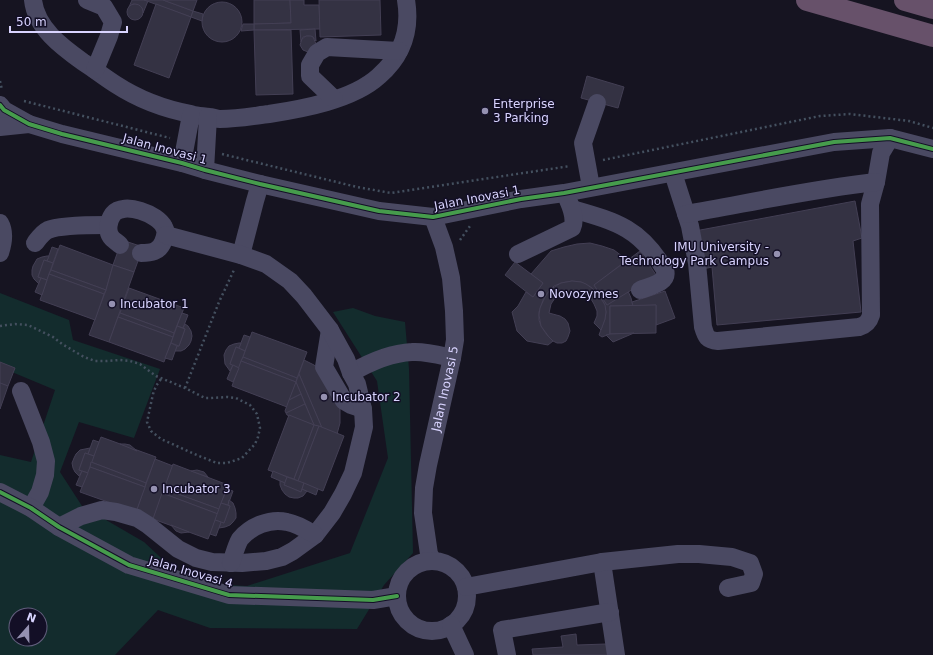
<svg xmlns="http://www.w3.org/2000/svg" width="933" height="655" viewBox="0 0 933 655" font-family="'DejaVu Sans',sans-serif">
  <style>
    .green { fill: #132c2d; fill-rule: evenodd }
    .building { fill: #343243; stroke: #433f54 }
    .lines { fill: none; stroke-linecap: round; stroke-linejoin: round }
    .path { stroke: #44505f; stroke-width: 2.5; stroke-dasharray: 2 3; stroke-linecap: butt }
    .minor { stroke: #4a4962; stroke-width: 18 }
    .highway { stroke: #67516a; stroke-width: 22 }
    .cycleway-casing { stroke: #130f26; stroke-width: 6 }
    .cycleway { stroke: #469c4c; stroke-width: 4 }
    .poi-dot { fill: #9591b1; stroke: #130f26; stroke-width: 1.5 }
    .labels { text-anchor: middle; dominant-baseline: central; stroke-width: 3; stroke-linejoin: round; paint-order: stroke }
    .poi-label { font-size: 12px; fill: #d9d4ff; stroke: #130f26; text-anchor: start }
    .street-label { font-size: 12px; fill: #d9d4ff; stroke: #130f26 }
  </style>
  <rect width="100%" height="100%" fill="#161421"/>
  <path class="green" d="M0,293l69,27 4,20 87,29 -26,69 -55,-16 -19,50 22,34 62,36 44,41 59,3 103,-33 38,-95 -11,-77 -44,-69 20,-4 22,8 30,6 4,47 4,184 -29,32 -27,44 -147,-1 -52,-18 -43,45h-115v-200l31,7 24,-72 -55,-23zM16,615h24v24h-24z"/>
  <g class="building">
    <polygon points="132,0 144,0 148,1 143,13 142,8 138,5 133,4 129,7"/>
    <polygon points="144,0 163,0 193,11 191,17"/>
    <polygon points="163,0 197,0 193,11"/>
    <polygon points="254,0 290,0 291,23 254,24"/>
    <polygon points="290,0 304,0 304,5 319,5 320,29 254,30 254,24 291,23"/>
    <polygon points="319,0 380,0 381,35 320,37"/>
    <circle cx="222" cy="22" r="20"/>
    <polygon points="156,4 191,17 169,78 134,65"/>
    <circle cx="135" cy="12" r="8"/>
    <polygon points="193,11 203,14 202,21 191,17"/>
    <polygon points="243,24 254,24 254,30 241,31"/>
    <polygon points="315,29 316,41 313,37 308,36 303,37 301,42 300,30"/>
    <polygon points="254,30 291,30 293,94 256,95"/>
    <polygon points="306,36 311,36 313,37 316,44 308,52 303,50 300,45 302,39"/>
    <polygon points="587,76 624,87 618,108 581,98"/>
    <polygon points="855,201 862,238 853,241 861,312 717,325 712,267 703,269 695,231"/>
    <polygon points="122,240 143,247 134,272 113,265"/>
    <polygon points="590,243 602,246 614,250 627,260 594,285 607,305 628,291 631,298 633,306 610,306 610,334 602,337 599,335 605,319 606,312 604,303 599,295 591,287 581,282 572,281 561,283 554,286 548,292 543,300 539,312 539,320 541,326 547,335 553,341 548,345 527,341 517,331 512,312 518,306 526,292 533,297 543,283 531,274 551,251 564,247 577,244"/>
    <polygon points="60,245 113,265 106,290 51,270"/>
    <polygon points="52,247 58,249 53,263 47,261"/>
    <polygon points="640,251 656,275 607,305 594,285"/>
    <polygon points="47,256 49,256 47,261 44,260 38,277 41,278 39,284 34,279 32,275 32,270 33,266 37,259 42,257"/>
    <polygon points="44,260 53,263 47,280 38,277"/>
    <polygon points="515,262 543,283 533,297 505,275"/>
    <polygon points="113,265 134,272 109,342 89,335 106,290"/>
    <polygon points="51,270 106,290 104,294 49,274"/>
    <polygon points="49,274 104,294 95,320 40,300"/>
    <polygon points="41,278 47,280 42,295 35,292"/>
    <polygon points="572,281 581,282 586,284 593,289 598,294 605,305 606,312 605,319 601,330 594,323 597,316 597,311 594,304 591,299 584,293 575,291 568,291 561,293 555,298 551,304 549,313 560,316 565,319 568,323 570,331 568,337 566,341 562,343 557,343 553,341 549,337 541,326 539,315 540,308 545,297 551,289 561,283"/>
    <polygon points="129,288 184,308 174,333 120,313"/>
    <polygon points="665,291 675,318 656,325 656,305 633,306 632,302"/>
    <polygon points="656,305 656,333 610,334 610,306"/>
    <polygon points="120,313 174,333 173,337 118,317"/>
    <polygon points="182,313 188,315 183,328 177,326"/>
    <polygon points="118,317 173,337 164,362 109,342"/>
    <polygon points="185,324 188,326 191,331 192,336 191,341 189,345 185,349 181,351 175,351 177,346 179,346 185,329 183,328"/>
    <polygon points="177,326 185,329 179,346 171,343"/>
    <polygon points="252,332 307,352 297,378 243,357"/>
    <polygon points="634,333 613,342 606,335 610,334"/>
    <polygon points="244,335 250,337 245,351 239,348"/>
    <polygon points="171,343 177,346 172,360 165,358"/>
    <polygon points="239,343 241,343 239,348 236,347 230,364 233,365 230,371 225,364 224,355 226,350 229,346 234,344"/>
    <polygon points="236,347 245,351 239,368 230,364"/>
    <polygon points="243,357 297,378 296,382 241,361"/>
    <polygon points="304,360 314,365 323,372 340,406 340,423 337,434 322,428 299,374"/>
    <polygon points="241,361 296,382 287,407 232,386"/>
    <polygon points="0,362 15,368 8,386 0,383"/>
    <polygon points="233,365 239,368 233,382 227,379"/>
    <polygon points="299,374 322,428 314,425 296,382"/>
    <polygon points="296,382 301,394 289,400"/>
    <polygon points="0,383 8,386 0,409"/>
    <polygon points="301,394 305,404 286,413 285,411 289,400"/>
    <polygon points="305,404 314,425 287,415 286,413"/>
    <polygon points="289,415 314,425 294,479 268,470"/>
    <polygon points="314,425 319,426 298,481 294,479"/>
    <polygon points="319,426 344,436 323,491 298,481"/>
    <polygon points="101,437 156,457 146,483 91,462"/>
    <polygon points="93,440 99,442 94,456 88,454"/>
    <polygon points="120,444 125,444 130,445 137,451"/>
    <polygon points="90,448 88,454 85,453 79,470 82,471 79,476 75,472 73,468 72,463 74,458 76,454 80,450"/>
    <polygon points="85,453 94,456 88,473 79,470"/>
    <polygon points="155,459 173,466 153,519 136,512"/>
    <polygon points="91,462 146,483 145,487 90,467"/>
    <polygon points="173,464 228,485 219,509 164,489"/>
    <polygon points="90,467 145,487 136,512 80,492"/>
    <polygon points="197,470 204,472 208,477 191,471"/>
    <polygon points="82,471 88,473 82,487 76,485"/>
    <polygon points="273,471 287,477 285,483 271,477"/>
    <polygon points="287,477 304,483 301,492 284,485"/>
    <polygon points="280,481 285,483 284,485 301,492 302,489 307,491 303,496 298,498 294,498 289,497 285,494 282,490 280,485"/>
    <polygon points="304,483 318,489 316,495 302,489"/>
    <polygon points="164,489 219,509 218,514 162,493"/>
    <polygon points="227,489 233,491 228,505 221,503"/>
    <polygon points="162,493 218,514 208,539 153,519"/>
    <polygon points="229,500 233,503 235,508 236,513 236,518 233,522 230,525 225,527 219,528 221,522 224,523 230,506 228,505"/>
    <polygon points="221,503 230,506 224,523 215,520"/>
    <polygon points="215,520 221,522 216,536 210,534"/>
    <polygon points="171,525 189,532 181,533 176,531"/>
    <polygon points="576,634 577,645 606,644 608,655 533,655 532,649 563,647 561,636"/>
  </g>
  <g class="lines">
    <g class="path">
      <polyline points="0,81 2,90"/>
      <polyline points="24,101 170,138"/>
      <polyline points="222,154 357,187 391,193 570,166"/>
      <polyline points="603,160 820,116 850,114 909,121 933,128"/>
      <polyline points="460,240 470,226"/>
      <polyline points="0,326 15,324 28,325 53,337 62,344 84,357 95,361 107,361 120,360 130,361 140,364 156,376 185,388 205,398 211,398 228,397 236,398 250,405 257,414 260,428 258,437 255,444 242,458 227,463 217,463 199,456 161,439 151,431 147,422 153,394 156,386 161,379"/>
      <polyline points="185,388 219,302 234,270"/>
    </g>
    <g class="minor">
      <path d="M33,0c3,28 29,47 50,62 11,7 21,15 32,22 23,15 49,25 76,30 5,2 12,2 18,3 4,0 7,2 11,2 17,0 33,-3 49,-5 33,-5 84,-14 110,-38 23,-20 32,-46 27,-76"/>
      <polyline points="87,0 104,7 113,22 109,36 95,70"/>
      <polyline points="334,99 310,76 310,65 317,53 327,47 399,51"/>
      <polyline points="0,105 4,110 29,124 62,134 182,163 205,170 260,184 379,211 433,217 521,199 564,193 834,142 890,138 933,149"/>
      <polyline points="0,127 29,124"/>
      <polyline points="182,163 191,115"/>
      <polyline points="205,170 208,117"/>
      <path d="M673,173l17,53 7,37 6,64c3,10 4,13 15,14l141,-14c7,-2 10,-5 12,-12l-1,-111 6,-22 5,-29 9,-15"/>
      <polyline points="591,187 583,143 597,103"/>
      <path d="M572,209c45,13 68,19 93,61 4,13 -15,16 -25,20"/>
      <path d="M686,214c63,-11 126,-25 190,-32"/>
      <path d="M0,223c5,9 3,21 0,30"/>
      <path d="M35,243c4,-5 7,-10 13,-13 11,-5 47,-5 60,-5"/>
      <path d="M120,245c-3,-3 -7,-5 -9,-8 -5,-7 -2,-17 2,-23 11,-13 45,0 51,13 3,5 1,10 -1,15 -4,10 -12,11 -22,11"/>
      <path d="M518,254l54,-26c4,-9 0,-19 -4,-28"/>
      <polyline points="241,255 255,201 260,184"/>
      <polyline points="330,330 324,367 344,401 351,405 363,409"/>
      <path d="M351,373c19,-11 39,-20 61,-21 13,-1 27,3 40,6"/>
      <polyline points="21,391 41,442 46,461 45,475 40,492 31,508"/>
      <polyline points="0,492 31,508 59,527 129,565 229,595 373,600 397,596"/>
      <polyline points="59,527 81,516 102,510 116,512 137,518 148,525 178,549 196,558 212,562 242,563 266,561 282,557 293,551 315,535 332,513 343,494 353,473 364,427 363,409 357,384 351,373 346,359 330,330 304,296 290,281 266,264 241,255 166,235"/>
      <path id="s1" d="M433,561l-4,-7 -6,-41 1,-25 4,-23 24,-107 3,-18 -1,-29 -3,-33 -7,-31 -11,-30"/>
      <circle cx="432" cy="596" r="35"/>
      <polyline points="602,562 616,655"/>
      <path d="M231,563c3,-8 5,-17 9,-24 11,-13 30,-21 47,-17 11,2 20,8 28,13"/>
      <polyline points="466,587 602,562 678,554 699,554 732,557 750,563 754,574 751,583 728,588"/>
      <polyline points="451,625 465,655"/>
      <polyline points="507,655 502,630 610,612"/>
    </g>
    <g class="highway">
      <polyline points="807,0 933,36"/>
      <polyline points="905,0 933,8"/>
    </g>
    <g class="cycleway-casing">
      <g id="cycleway">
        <polyline points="0,105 4,110 29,124 62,134 182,163 205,170 260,184 379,211 433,217 521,199 564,193 834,142 890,138 933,149"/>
        <polyline points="0,492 31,508 59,527 129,565 229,595 373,600 397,596"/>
      </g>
    </g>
    <use href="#cycleway" class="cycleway"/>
  </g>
  <g class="poi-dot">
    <circle cx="485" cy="111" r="4"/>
    <circle cx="777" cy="254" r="4"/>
    <circle cx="541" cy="294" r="4"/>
    <circle cx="112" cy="304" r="4"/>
    <circle cx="324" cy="397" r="4"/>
    <circle cx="154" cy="489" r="4"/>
  </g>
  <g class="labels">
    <g class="poi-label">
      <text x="493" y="104">Enterprise<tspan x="493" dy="14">3 Parking</tspan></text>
      <text x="769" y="247" text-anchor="end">IMU University -<tspan x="769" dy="14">Technology Park Campus</tspan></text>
      <text x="549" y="294">Novozymes</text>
      <text x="120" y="304">Incubator 1</text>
      <text x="332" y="397">Incubator 2</text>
      <text x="162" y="489">Incubator 3</text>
    </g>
    <g class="street-label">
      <text transform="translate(165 149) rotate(15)">Jalan Inovasi 1</text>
      <text transform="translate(477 198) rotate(-11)">Jalan Inovasi 1</text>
      <text stroke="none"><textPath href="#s1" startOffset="176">Jalan Inovasi 5</textPath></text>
      <text transform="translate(191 572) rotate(16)">Jalan Inovasi 4</text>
    </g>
  </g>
  <g transform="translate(28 627) rotate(20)"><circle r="19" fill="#130f26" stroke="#625e7d"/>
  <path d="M0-3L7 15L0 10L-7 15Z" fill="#9591b1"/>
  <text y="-6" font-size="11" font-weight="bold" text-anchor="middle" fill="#d9d4ff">N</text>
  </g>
  <path d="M10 26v6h117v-6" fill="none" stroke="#d9d4ff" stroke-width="2"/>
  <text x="16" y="26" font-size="12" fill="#d9d4ff" stroke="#130f26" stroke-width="3" paint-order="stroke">50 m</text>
</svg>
